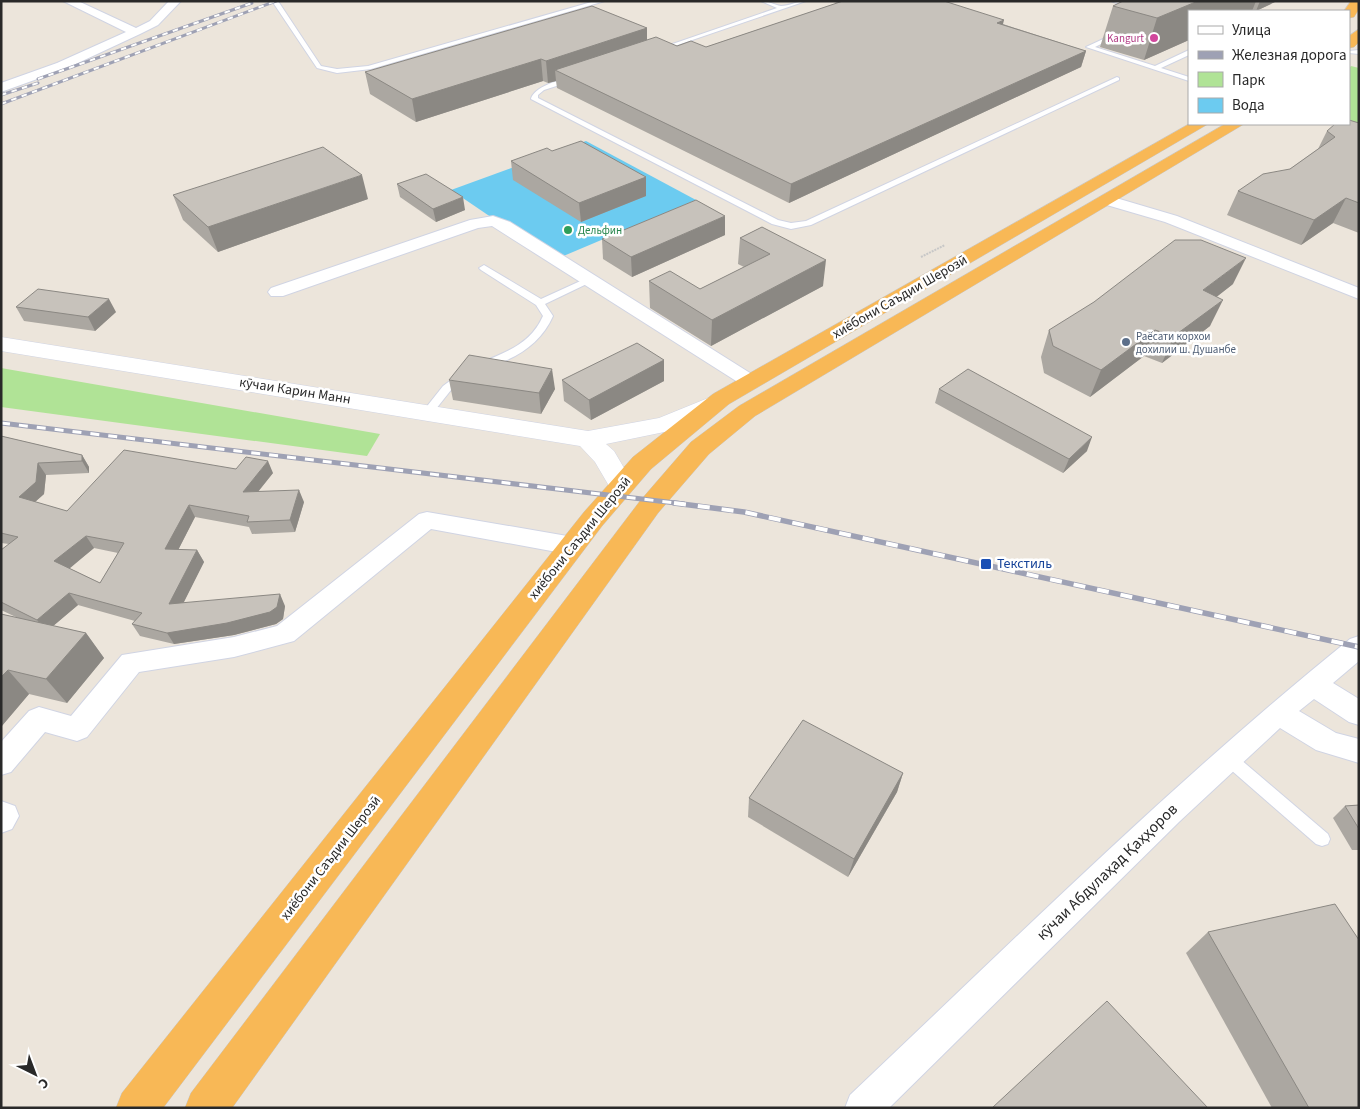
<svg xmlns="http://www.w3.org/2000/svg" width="1360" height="1109" viewBox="0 0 1360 1109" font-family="'Source Sans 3',sans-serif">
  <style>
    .green { fill: #b0e396 }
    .water { fill: #6ccbf0 }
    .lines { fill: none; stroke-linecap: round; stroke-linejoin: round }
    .service-casing { stroke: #d0d4e3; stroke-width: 2 }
    .minor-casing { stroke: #d0d4e3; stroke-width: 2 }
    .tertiary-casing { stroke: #d0d4e3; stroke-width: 1 }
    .trunk-casing { stroke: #c7c7c7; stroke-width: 1 }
    .path { stroke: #c7c7c7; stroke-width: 2; stroke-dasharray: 2 1; stroke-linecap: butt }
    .service { fill: #fff; fill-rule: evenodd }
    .minor { fill: #fff; fill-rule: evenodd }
    .tertiary { fill: #fff; fill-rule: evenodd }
    .trunk { fill: #f8b856; fill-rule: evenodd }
    .rail-far2-casing { stroke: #9ea1b4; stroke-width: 3 }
    .rail-far1-casing { stroke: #9ea1b4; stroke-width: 5 }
    .rail-casing { stroke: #9ea1b4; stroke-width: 5.5 }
    .rail-far2 { stroke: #fff; stroke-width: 2; stroke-dasharray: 5.5; stroke-linecap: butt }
    .rail-far1 { stroke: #fff; stroke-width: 3; stroke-dasharray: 9; stroke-linecap: butt }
    .rail { stroke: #fff; stroke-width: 4; stroke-dasharray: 12; stroke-linecap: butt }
    .wall { fill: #aba7a1; fill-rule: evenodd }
    .shaded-wall { fill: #8b8883 }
    .building { fill: #c7c2bb; stroke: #8b8883; fill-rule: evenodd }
    .hotel-dot { fill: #d1479c; stroke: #fff; stroke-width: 2 }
    .leisure-dot { fill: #2e9e5b; stroke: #fff; stroke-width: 2 }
    .service-dot { fill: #5c6f8a; stroke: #fff; stroke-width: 2 }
    .transit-dot { fill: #1a4fb4; stroke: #fff; stroke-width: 2 }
    .labels { text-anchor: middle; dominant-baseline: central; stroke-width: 5; stroke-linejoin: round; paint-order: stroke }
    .far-hotel-label { font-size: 11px; fill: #b23c85; stroke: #fff; text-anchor: end }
    .far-leisure-label { font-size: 11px; fill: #27864d; stroke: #fff; text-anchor: start }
    .far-service-label { font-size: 11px; fill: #4e5e75; stroke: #fff; text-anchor: start }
    .street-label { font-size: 14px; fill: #292929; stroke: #fff }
    .transit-label { font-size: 14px; fill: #164399; stroke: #fff; text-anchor: start }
    .near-street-label { font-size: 16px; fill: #292929; stroke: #fff }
  </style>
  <rect width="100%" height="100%" fill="#ece5db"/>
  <g class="green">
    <polygon points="1351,66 1359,68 1359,129 1349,124 1349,68"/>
    <polygon points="1,368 380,434 367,456 1,407"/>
  </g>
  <polygon class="water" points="586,141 696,200 554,260 451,190"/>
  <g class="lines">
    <g class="service-casing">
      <g id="service">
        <polygon points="272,1 278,1 321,66 337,69 368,66 595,1 605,1 371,69 337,73 317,68"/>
        <path d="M761,1c8,0 13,4 20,5 8,0 17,-5 25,-5l-146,50 -5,-1 122,-42z"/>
        <polygon points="1111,1 1121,1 1139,8 1136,10"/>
        <polygon points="1114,34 1119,35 1095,47 1155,66 1189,50 1189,55 1161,68 1189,77 1189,81 1086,47"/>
        <polygon points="1359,50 1359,54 1349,53 1349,51"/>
        <path d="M1117,77l2,1v2l-308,145 -20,4 -19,-5 -241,-125c2,-12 33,-22 44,-21v2l-31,10 -6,5v3l240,122 13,3 15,-2z"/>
        <path d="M484,265l57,34 46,-21 3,-1 5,3 -50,24 8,12c-13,30 -41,45 -72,53l-4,-1v-4c28,-11 54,-20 66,-48l-7,-11 -55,-35 -2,-2z"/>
        <polygon points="462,372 466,373 466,377 451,390 432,414 424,414 423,412 424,410 443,386"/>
        <polygon points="1228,751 1233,753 1328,834 1330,839 1328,844 1322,846 1316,844 1223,763 1221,758 1223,753"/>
      </g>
    </g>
    <g class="minor-casing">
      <g id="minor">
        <polygon points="63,1 78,1 136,28 150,21 169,1 181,1 158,25 140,34 65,69 1,92 1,83 57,63 126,32"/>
        <polygon points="1106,195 1177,216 1359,288 1359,299 1165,222 1100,203 1098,200"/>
        <polygon points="493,216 510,222 758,378 761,382 758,386 751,388 744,386 492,226 478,228 283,296 271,296 268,292 271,288 470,220"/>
        <polygon points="427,512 573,537 581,540 585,546 581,552 573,555 431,529 294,641 234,657 139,672 87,737 77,741 45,732 11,772 1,775 1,742 29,711 39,707 71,716 122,655 234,637 277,626 419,514"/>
        <path d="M1359,636v25l-26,22 26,16v26l-10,-3 -35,-23 -15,12 37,22 23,6v24l-43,-13 -36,-22 -100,93 -291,287h-44l5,-13c164,-155 325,-315 500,-456z"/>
        <polygon points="1,801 15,806 19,816 12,829 1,833"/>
      </g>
    </g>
    <g class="tertiary-casing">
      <polygon id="tertiary" points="1,337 588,431 659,418 718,394 726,396 730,401 726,406 674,430 606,444 614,451 634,485 630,491 621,494 612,491 595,462 580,446 1,351"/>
    </g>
    <g class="trunk-casing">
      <g id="trunk">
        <polygon points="1351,1 1359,1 1359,9 1354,17 1349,18 1349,11 1344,11"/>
        <polygon points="1359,29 1359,42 1354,47 1349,48 1349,36"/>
        <polygon points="1189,124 1208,124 729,404 651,469 602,526 163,1108 116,1108 122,1093 584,512 633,457 713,394"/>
        <polygon points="1225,124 1244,124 755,416 709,454 658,513 232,1108 185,1108 191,1093 640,501 691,442 739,406"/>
      </g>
    </g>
    <polyline class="path" points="921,257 945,245"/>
    <use href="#service" class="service"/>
    <use href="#minor" class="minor"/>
    <use href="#tertiary" class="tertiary"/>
    <use href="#trunk" class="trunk"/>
    <g class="rail-far2-casing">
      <g id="rail-far2">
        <polyline points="38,79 252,3"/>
        <polyline points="1,95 38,83"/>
        <polyline points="1,104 276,1"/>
      </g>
    </g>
    <g class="rail-far1-casing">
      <polyline id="rail-far1" points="1,423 684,504"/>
    </g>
    <g class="rail-casing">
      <polyline id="rail" points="674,503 744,512 1359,647"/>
    </g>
    <use href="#rail-far2" class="rail-far2"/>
    <use href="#rail-far1" class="rail-far1"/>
    <use href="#rail" class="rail"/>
  </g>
  <g class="wall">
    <polygon points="831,1 944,1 1003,24 1086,51 1081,67 789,203 557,88 556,81 548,83 543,81 416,122 370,94 365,72 647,28 647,40 677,46 706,47 837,3"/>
    <polygon points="1123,1 1277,1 1256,11 1189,11 1189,40 1144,60 1100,47 1113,6"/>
    <polygon points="1359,123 1359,233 1333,223 1301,245 1227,215 1238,191 1290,169 1318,149 1327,131"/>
    <polygon points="511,161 646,177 646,196 581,222 513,180"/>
    <polygon points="397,184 465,210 436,222 400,197"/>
    <polygon points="173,195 368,199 218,252 183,220"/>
    <polygon points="762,227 823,286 711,346 650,308 649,281 700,289 744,267 738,264 740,238"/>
    <polygon points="725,235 632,277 603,259 602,239"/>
    <polygon points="1233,284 1216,297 1210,326 1162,363 1144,356 1090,397 1044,373 1041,357 1049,330"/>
    <polygon points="16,307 116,312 95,331 24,321"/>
    <polygon points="664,360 664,381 591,420 564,401 562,380"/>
    <polygon points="449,380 555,389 541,414 453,400"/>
    <polygon points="939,389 1087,451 1063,473 935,403"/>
    <path d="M1,436l81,19 7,12v6l-43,2 -2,19 -9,8 32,9 169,-42 37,4 -15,19 46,10 -9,30 -43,2 -3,-7 -54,-10 -17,33h19l7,12 -21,41 102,3 -2,13 -7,5 -42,11 -60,9 -34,-8 -8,-12 3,-3 -57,-16 -25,21 33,7 18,25 -37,45 -38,-9 -28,33v-113l17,4 -17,-8v-60l8,-6 -8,-1zM94,548l24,5 -18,30 -31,-15z"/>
    <polygon points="903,773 897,792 848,877 748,817 749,798"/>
    <polygon points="1359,805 1359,850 1352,850 1333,818 1345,806"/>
    <polygon points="1208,932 1359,1108 1272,1108 1186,953"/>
  </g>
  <g class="shaded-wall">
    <polygon points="1198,1 1256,1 1252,11 1189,11 1189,40 1144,60 1157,18"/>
    <polygon points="1260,1 1277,1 1256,11"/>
    <polygon points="1004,20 1000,36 997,23"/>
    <polygon points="647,28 647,50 555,70 556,81 548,83 546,61"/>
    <polygon points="1086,51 1081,67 789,203 791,184"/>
    <polygon points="541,59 543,81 416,122 412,99"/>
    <polygon points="362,175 368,199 218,252 208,227"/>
    <polygon points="646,177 646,196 581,222 579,203"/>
    <polygon points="463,197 465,210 436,222 433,209"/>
    <polygon points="1346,198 1333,223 1301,245 1314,220"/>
    <polygon points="725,216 725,235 632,277 631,257"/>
    <polygon points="1246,258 1233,284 1191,317 1203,290"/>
    <polygon points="826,260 823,286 711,346 712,320"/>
    <polygon points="109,299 116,312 95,331 88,317"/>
    <polygon points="1223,300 1210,326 1162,363 1174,336"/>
    <polygon points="1155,330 1144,356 1090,397 1101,370"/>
    <polygon points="664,360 664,381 591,420 589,400"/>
    <polygon points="552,369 555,389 541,414 539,393"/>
    <polygon points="1092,437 1087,451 1063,473 1069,459"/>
    <polygon points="82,455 89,467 89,473 82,461"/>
    <polygon points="268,461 273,473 248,504 243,492"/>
    <polygon points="38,463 46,475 44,494 27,509 19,497"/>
    <polygon points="299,490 304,502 295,532 290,520"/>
    <polygon points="189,505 195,517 172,562 165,549"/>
    <polygon points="86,536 94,548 63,574 54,561"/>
    <polygon points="197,550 204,562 177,616 169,604"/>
    <polygon points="69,593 78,605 46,632 37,620"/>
    <polygon points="280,594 285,606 283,619 276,624 234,635 174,644 167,633"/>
    <polygon points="86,633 104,658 67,703 46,679"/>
    <polygon points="8,670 29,694 1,727 1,677"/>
    <polygon points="903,773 897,792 848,877 854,859"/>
  </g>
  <g class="building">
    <polygon points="843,1 944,1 1004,20 997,23 1086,51 791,184 555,70 656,37 677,46 691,41 706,47"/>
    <polygon points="1123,1 1198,1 1157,18 1113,6"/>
    <polygon points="592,6 647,28 546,61 541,59 412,99 365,72"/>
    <polygon points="1349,120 1359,123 1359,203 1346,198 1314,220 1238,191 1263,174 1290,169 1335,137 1327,131 1335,124 1349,124"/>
    <polygon points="581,141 646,177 579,203 511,161 547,148 552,151"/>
    <polygon points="323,147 362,175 208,227 173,195"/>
    <polygon points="426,174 463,197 433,209 397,184"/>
    <polygon points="696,200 725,216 631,257 602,239"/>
    <polygon points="762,227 826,260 712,320 649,281 670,271 700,289 770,254 740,238"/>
    <polygon points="1175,240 1201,240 1246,258 1203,290 1223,300 1174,336 1155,330 1101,370 1053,346 1049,330 1094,302"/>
    <polygon points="38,289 109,299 88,317 16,307"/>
    <polygon points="637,343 664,360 589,400 562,380"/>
    <polygon points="469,355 552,369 539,393 449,380"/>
    <polygon points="968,369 1092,437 1069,459 939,389"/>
    <path d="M1,436l81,19v6l-44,2 -2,19 -17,15 48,14 57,-61 112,19 10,-12 22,4 -25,31 56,-2 -9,30 -43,2 2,-6 -60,-11 -24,44 32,1 -28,54 111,-10 -3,13 -7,5 -43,11 -60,10 -35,-9 10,-11 -73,-20 -32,27 -36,-18v-52l17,-13 -17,-4zM86,536l38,7 -24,40 -46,-22z"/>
    <polygon points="1,614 86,633 46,679 8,670 1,677"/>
    <polygon points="803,720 903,773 854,859 749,798"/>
    <polygon points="1359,805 1359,829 1345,806"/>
    <polygon points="1335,904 1359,940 1359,1108 1309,1108 1208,932"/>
    <polygon points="1107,1001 1208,1108 992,1108"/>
  </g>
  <circle class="hotel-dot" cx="1154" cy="38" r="5"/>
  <circle class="leisure-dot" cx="568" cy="230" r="5"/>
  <circle class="service-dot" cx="1126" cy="342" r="5"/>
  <rect class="transit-dot" x="980" y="558" width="12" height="12" rx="2.5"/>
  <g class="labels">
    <g class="far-hotel-label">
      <text x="1144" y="38">Kangurt</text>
    </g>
    <g class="far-leisure-label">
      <text x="578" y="230">Дельфин</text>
    </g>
    <g class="far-service-label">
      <text x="1136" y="336">Раёсати корхои<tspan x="1136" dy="13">дохилии ш. Душанбе</tspan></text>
    </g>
    <g class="street-label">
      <text transform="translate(900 297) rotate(-30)">хиёбони Саъдии Шерозӣ</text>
      <text transform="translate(295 391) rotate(9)">кӯчаи Карин Манн</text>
      <text transform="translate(580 538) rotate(-51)">хиёбони Саъдии Шерозӣ</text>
      <text transform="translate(331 858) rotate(-52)">хиёбони Саъдии Шерозӣ</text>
    </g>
    <g class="transit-label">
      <text x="997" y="564">Текстиль</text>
    </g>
    <g class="near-street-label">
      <text transform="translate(1107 872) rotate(-44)">кӯчаи Абдулаҳад Қаҳҳоров</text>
    </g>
  </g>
  <rect width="1360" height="1109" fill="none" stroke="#292929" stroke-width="5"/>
  <rect x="1188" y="10" width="162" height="115" fill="#ffffff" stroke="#a9a9a9"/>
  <rect x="1198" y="26" width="25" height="8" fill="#ffffff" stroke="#a9a9a9"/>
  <text x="1232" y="35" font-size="15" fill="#292929">Улица</text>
  <rect x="1198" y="51" width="25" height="8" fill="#9ea1b4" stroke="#a9a9a9"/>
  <text x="1232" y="60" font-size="15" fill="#292929">Железная дорога</text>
  <rect x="1198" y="72" width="25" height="15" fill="#b0e396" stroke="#a9a9a9"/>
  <text x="1232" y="85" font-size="15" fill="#292929">Парк</text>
  <rect x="1198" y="98" width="25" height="15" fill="#6ccbf0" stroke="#a9a9a9"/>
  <text x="1232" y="110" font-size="15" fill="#292929">Вода</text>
  <g transform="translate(35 1074) rotate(138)" stroke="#ffffff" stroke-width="4" paint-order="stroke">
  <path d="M0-4L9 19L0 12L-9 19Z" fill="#292929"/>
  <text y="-8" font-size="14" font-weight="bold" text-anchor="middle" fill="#292929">С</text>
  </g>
</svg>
